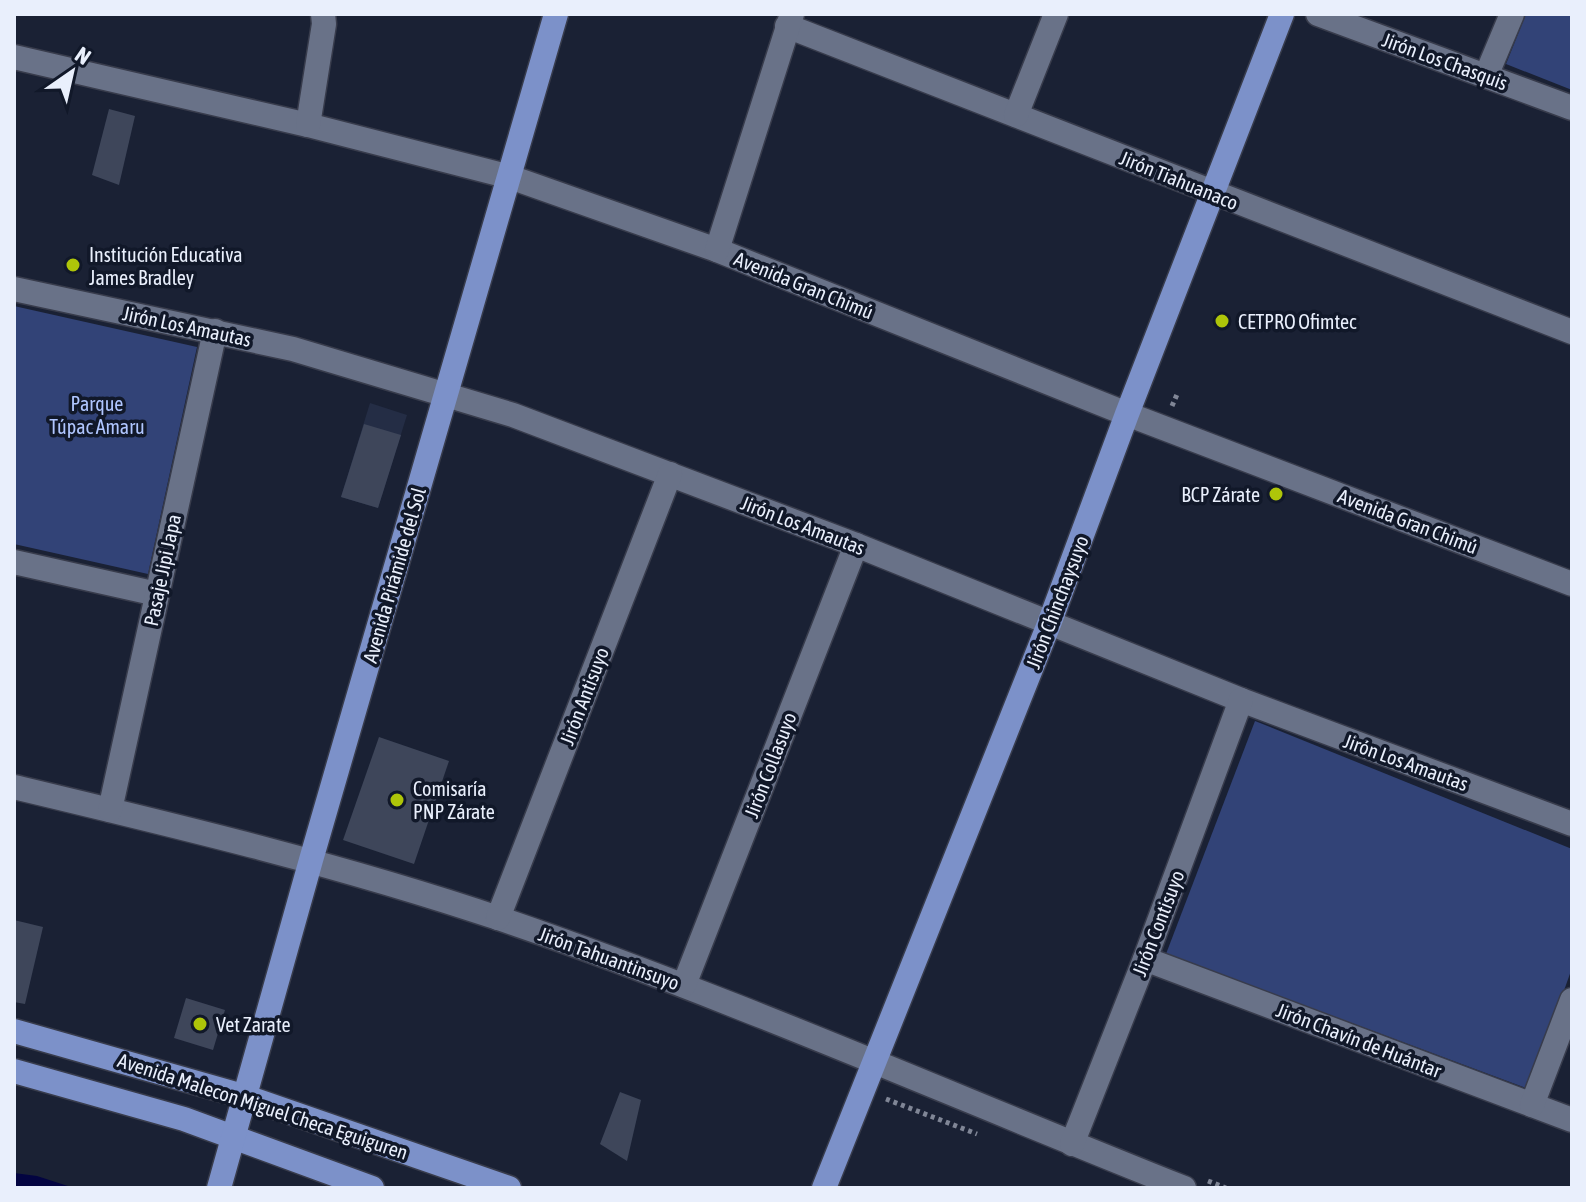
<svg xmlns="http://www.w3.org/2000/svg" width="1586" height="1202" viewBox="0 0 1586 1202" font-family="'Asap Condensed',sans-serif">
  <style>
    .built { fill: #242d45 }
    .green { fill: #324377 }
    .water { fill: #030441 }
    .building { fill: #3e465a }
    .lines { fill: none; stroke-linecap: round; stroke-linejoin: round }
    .minor-casing { stroke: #383c4c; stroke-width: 27 }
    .major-casing { stroke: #383c4c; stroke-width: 27 }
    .path { stroke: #808696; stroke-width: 5; stroke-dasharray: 4 4; stroke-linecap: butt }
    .minor { stroke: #697288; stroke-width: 24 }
    .major { stroke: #7c91c9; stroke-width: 24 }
    .poi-dot { fill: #aec509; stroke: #111829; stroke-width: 3 }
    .labels { text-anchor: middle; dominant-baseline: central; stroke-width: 7; stroke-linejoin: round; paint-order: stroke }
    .street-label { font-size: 20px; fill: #e9effc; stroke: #111829 }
    .poi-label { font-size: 20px; fill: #e9effc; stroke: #111829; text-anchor: start }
    .park-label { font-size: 20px; fill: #b0c6ff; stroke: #111829 }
  </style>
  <rect width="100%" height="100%" fill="#1a2134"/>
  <polygon class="built" points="370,403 407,415 378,508 341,497"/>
  <g class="green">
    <polygon points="1526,14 1572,14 1572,90 1506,64"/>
    <polygon points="14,306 197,347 148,574 14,544"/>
    <polygon points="1255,721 1572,849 1572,968 1529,1089 1166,954"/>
  </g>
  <polygon class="water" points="14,1173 37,1176 74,1188 14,1188"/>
  <g class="building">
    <polygon points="109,109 135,116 119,185 92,175"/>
    <polygon points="364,424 401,435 378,508 341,497"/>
    <polygon points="379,737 449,761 414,864 343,840"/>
    <polygon points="14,920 43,927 25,1004 14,1002"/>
    <polygon points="186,998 225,1010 213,1050 174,1038"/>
    <polygon points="620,1092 641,1100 627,1161 600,1144"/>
  </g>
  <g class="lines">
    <g class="minor-casing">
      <g id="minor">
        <polyline points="1318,14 1572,108"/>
        <polyline points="787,26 1572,332"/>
        <polyline points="14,57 308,125 510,177 717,250 1127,414 1572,584"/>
        <polyline points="1486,76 1512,14"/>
        <polyline points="1016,115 1056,14"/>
        <polyline points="308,125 324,24 323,14"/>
        <polyline points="717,250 792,14"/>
        <polyline points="14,289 293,349 513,415 856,545 1241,700 1572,824"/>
        <polyline points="14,562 157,594"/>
        <path d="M14,787c163,39 327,78 487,132 231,79 456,179 683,269"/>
        <polyline points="110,810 215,331"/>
        <polyline points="498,918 670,474"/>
        <polyline points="1145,959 1572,1120"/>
        <polyline points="684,985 856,545"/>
        <polyline points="1532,1105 1572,1000"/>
        <polyline points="1072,1144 1145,959 1241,700"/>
      </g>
    </g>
    <g class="major-casing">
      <g id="major">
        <polyline points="14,1031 243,1096 509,1188"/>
        <polyline points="14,1071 184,1119 372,1188"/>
        <polyline points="219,1188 311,860 556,14"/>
        <polyline points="824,1188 1049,624 1127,414 1282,14"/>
      </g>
    </g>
    <g class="path">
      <polyline points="1172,406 1178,392"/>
      <polyline points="886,1099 977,1134"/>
      <polyline points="1208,1181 1226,1188"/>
    </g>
    <use href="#minor" class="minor"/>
    <use href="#major" class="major"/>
  </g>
  <g class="poi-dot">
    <circle cx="73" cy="265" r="8"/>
    <circle cx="1222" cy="321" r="8"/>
    <circle cx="1276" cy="494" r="8"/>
    <circle cx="397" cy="800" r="8"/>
    <circle cx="200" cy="1024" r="8"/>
  </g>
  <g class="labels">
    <g class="street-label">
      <text transform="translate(1445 61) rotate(20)">Jirón Los Chasquis</text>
      <text transform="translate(1179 180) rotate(22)">Jirón Tiahuanaco</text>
      <text transform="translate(804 285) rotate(22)">Avenida Gran Chimú</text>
      <text transform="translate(187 326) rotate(12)">Jirón Los Amautas</text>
      <text transform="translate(1408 521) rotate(21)">Avenida Gran Chimú</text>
      <text transform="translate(803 525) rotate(21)">Jirón Los Amautas</text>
      <text transform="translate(162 570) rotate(-78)">Pasaje Jipi Japa</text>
      <text transform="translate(394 575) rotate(-74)">Avenida Pirámide del Sol</text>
      <text transform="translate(1057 602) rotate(-69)">Jirón Chinchaysuyo</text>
      <text transform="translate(584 696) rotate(-69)">Jirón Antisuyo</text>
      <text transform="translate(1406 762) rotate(20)">Jirón Los Amautas</text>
      <text transform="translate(770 765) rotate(-69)">Jirón Collasuyo</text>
      <text transform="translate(1158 923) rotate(-69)">Jirón Contisuyo</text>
      <text transform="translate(609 958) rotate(20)">Jirón Tahuantinsuyo</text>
      <text transform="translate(1359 1040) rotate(21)">Jirón Chavín de Huántar</text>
      <text transform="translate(263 1106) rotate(18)">Avenida Malecon Miguel Checa Eguiguren</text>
    </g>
    <g class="poi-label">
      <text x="89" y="254">Institución Educativa<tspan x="89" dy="23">James Bradley</tspan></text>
      <text x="1238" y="321">CETPRO Ofimtec</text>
      <text x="1260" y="494" text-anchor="end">BCP Zárate</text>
      <text x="413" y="788">Comisaría<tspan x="413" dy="23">PNP Zárate</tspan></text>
      <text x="216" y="1024">Vet Zarate</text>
    </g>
    <g class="park-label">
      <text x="97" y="403">Parque<tspan x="97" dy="23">Túpac Amaru</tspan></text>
    </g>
  </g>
  <rect width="1586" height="1202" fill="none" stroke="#e9effc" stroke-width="32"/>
  <g transform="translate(72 72) rotate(34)" stroke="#111829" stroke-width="6" paint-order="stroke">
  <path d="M0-6L14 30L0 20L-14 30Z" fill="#e9effc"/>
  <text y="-12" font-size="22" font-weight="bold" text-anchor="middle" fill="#e9effc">N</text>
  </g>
</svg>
